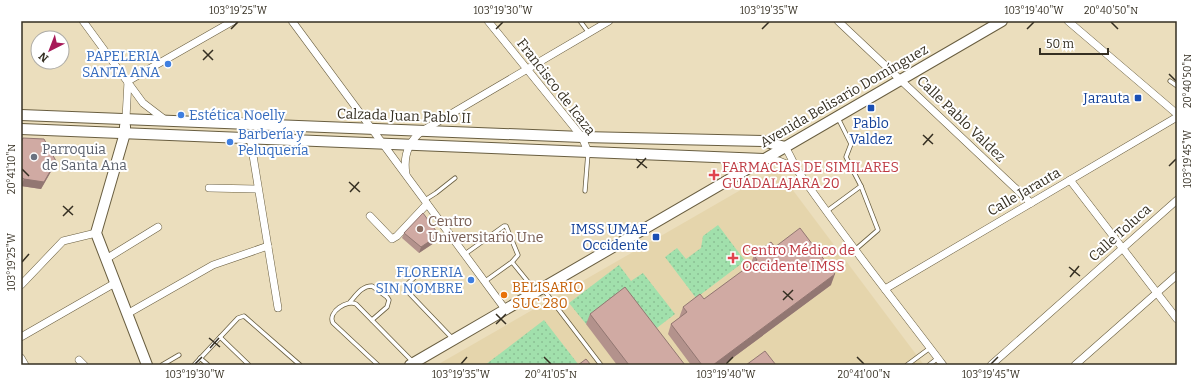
<svg xmlns="http://www.w3.org/2000/svg" width="1198" height="386" viewBox="0 0 1198 386" font-family="Bitter,serif">
  <style>
    .built { fill: #e5d5ac }
    .grass { fill: url(#grass-dots) }
    .lines { fill: none; stroke-linecap: round; stroke-linejoin: round }
    .lane-casing { stroke: #695e40; stroke-width: 5 }
    .street-casing { stroke: #695e40; stroke-width: 8 }
    .secondary-casing { stroke: #695e40; stroke-width: 12 }
    .lane { stroke: #fff; stroke-width: 3.5 }
    .street { stroke: #fff; stroke-width: 7 }
    .secondary { stroke: #fff; stroke-width: 10 }
    .wall { fill: #b3928c }
    .shaded-wall { fill: #927772 }
    .building { fill: #d0aaa3; stroke: #927772 }
    .ticks { fill: none; stroke: #352f22; stroke-width: 1.5 }
    .shop-dot { fill: #3f7fe0; stroke: #fff; stroke-width: 1.5 }
    .transit-dot { fill: #1a4fb4; stroke: #fff; stroke-width: 1.5 }
    .worship-dot { fill: #6b7280; stroke: #fff; stroke-width: 1.5 }
    .health-dot { fill: #e0444e; stroke: #fff; stroke-width: 1.5 }
    .education-dot { fill: #8d6e63; stroke: #fff; stroke-width: 1.5 }
    .food-dot { fill: #e8710a; stroke: #fff; stroke-width: 1.5 }
    .labels { text-anchor: middle; dominant-baseline: central; stroke-width: 4; stroke-linejoin: round; paint-order: stroke }
    .shop-label { font-size: 14px; fill: #366cbe; stroke: #fff; text-anchor: end }
    .street-label { font-size: 14px; fill: #352f22; stroke: #fff }
    .transit-label { font-size: 14px; fill: #164399; stroke: #fff; text-anchor: end }
    .worship-label { font-size: 14px; fill: #5b616d; stroke: #fff; text-anchor: start }
    .health-label { font-size: 14px; fill: #be3a42; stroke: #fff; text-anchor: start }
    .education-label { font-size: 14px; fill: #785e54; stroke: #fff; text-anchor: start }
    .food-label { font-size: 14px; fill: #c56008; stroke: #fff; text-anchor: start }
    .neatline { fill: none; stroke: #352f22; stroke-width: 1.5 }
    .ticks-label { font-size: 10px; text-anchor: middle; fill: #352f22 }
  </style>
  <defs>
    <pattern id="grass-dots" width="8" height="8" patternUnits="userSpaceOnUse"><rect width="8" height="8" fill="#a1e0ac"/><path d="M2 2h.1M6 6h.1" fill="none" stroke="#8bc094" stroke-width="1.8" stroke-linecap="round"/></pattern>
  </defs>
  <rect width="100%" height="100%" fill="#ebdebd"/>
  <polygon class="built" points="777,169 924,365 437,365"/>
  <g class="grass">
    <polygon points="718,225 745,261 696,298 665,257 677,248 686,259 701,248 703,236"/>
    <polygon points="619,265 631,281 643,273 675,314 649,334 621,297 586,324 569,303"/>
    <polygon points="544,320 578,364 485,365"/>
  </g>
  <g class="lines">
    <g class="lane-casing">
      <g id="lane">
        <polyline points="580,21 589,33"/>
        <polyline points="1170,81 1177,86"/>
        <polyline points="838,118 851,144 846,157 861,186"/>
        <polyline points="585,191 588,153"/>
        <polyline points="425,200 436,193 455,178"/>
        <polyline points="827,211 861,186 878,230 856,249"/>
        <polyline points="465,254 504,226 506,226 518,255 512,262 484,282"/>
        <polyline points="512,262 529,283 534,291"/>
        <polyline points="415,277 406,285 408,292 453,339"/>
        <polyline points="543,289 601,365"/>
        <path d="M350,302c7,-8 12,-16 22,-16l15,11 2,3 -2,7 -15,13"/>
        <polyline points="220,337 249,365"/>
        <polyline points="200,358 208,365"/>
        <polyline points="162,365 179,355"/>
        <polyline points="194,365 238,318 244,316 300,365"/>
        <path d="M378,365l-45,-42c-6,-11 15,-24 23,-19l57,58"/>
        <polyline points="907,365 930,348"/>
        <polyline points="929,365 938,358"/>
      </g>
    </g>
    <g class="street-casing">
      <g id="street">
        <polyline points="83,21 143,103 164,119"/>
        <polyline points="292,21 505,309"/>
        <polyline points="488,21 582,137 588,152"/>
        <polyline points="838,21 1031,203"/>
        <polyline points="1068,21 1177,114"/>
        <polyline points="128,81 233,21"/>
        <polyline points="126,118 128,81"/>
        <polyline points="250,137 278,308"/>
        <path d="M785,147c5,7 8,16 13,24 45,66 96,129 145,194"/>
        <polyline points="764,159 779,161 796,168"/>
        <path d="M406,174c-3,-18 2,-32 16,-43l187,-110"/>
        <polyline points="1070,180 1177,319"/>
        <polyline points="209,188 258,189"/>
        <polyline points="370,216 392,239 397,236 427,204"/>
        <polyline points="106,259 158,227"/>
        <polyline points="21,285 63,241 96,233"/>
        <polyline points="885,289 1177,117"/>
        <polyline points="127,314 213,265 268,246"/>
        <polyline points="21,337 115,283"/>
        <polyline points="21,358 25,365"/>
        <polyline points="79,360 84,365"/>
        <polyline points="991,365 1177,200"/>
        <polyline points="1075,365 1177,275"/>
      </g>
    </g>
    <g class="secondary-casing">
      <g id="secondary">
        <polyline points="21,115 582,137 763,141 785,147"/>
        <polyline points="125,126 125,133 96,233 147,365"/>
        <polyline points="21,129 764,159"/>
        <polyline points="410,365 1002,21"/>
      </g>
    </g>
    <use href="#lane" class="lane"/>
    <use href="#street" class="street"/>
    <use href="#secondary" class="secondary"/>
  </g>
  <g class="wall">
    <polygon points="21,142 56,161 53,168 41,189 21,186"/>
    <polygon points="404,233 439,235 437,241 419,253 402,238"/>
    <polygon points="775,247 831,285 723,365 691,365 668,334 671,324 679,318 683,307 704,299 750,266 754,255"/>
    <polygon points="590,314 685,365 617,365 586,324"/>
  </g>
  <g class="shaded-wall">
    <polygon points="56,161 53,168 41,189 21,186 24,179"/>
    <polygon points="439,235 437,241 419,253 421,247"/>
    <polygon points="835,274 831,285 723,365 713,365"/>
  </g>
  <g class="building">
    <polygon points="23,138 44,139 56,161 44,182 24,179 21,177 21,142"/>
    <polygon points="423,213 439,235 421,247 404,233"/>
    <polygon points="800,228 835,274 713,365 702,365 671,324 687,312 683,307 700,294 704,299 757,260 754,255 771,242 775,247"/>
    <polygon points="625,287 685,365 629,365 590,314"/>
    <polygon points="765,351 776,365 746,365"/>
    <polygon points="586,359 591,365 578,365"/>
  </g>
  <path class="ticks" d="M1111,22l7,7M231,29l7,-7M496,29l7,-7M762,29l7,-7M1027,29l7,-7M203,50l10,10M203,60l10,-10M1169,74l7,7M923,135l10,9M923,145l10,-11M636,159l11,9M1169,166l7,-7M637,168l9,-10M22,169l7,7M349,182l11,10M350,192l9,-10M63,206l10,9M63,216l10,-10M22,262l7,-8M1069,267l11,9M1070,277l9,-11M783,291l10,9M783,300l10,-10M496,314l10,10M496,324l10,-10M209,338l11,9M210,348l9,-10M544,357l7,7M857,357l7,7M195,364l7,-7M461,364l6,-7M726,364l7,-7M991,364l7,-7"/>
  <g class="shop-dot">
    <circle cx="168" cy="64" r="4"/>
    <circle cx="181" cy="115" r="4"/>
    <circle cx="230" cy="142" r="4"/>
    <circle cx="471" cy="280" r="4"/>
  </g>
  <g class="transit-dot">
    <rect x="1134" y="94" width="8" height="8" rx="2"/>
    <rect x="867" y="104" width="8" height="8" rx="2"/>
    <rect x="652" y="233" width="8" height="8" rx="2"/>
  </g>
  <circle class="worship-dot" cx="34" cy="157" r="4"/>
  <g class="health-dot">
    <path d="M712 169h4v4h4v4h-4v4h-4v-4h-4v-4h4z"/>
    <path d="M731 252h4v4h4v4h-4v4h-4v-4h-4v-4h4z"/>
  </g>
  <circle class="education-dot" cx="420" cy="229" r="4"/>
  <circle class="food-dot" cx="504" cy="295" r="4"/>
  <g class="labels">
    <g class="shop-label">
      <text x="160" y="56">PAPELERIA<tspan x="160" dy="16">SANTA ANA</tspan></text>
      <text x="189" y="115" text-anchor="start">Estética Noelly</text>
      <text x="238" y="134" text-anchor="start">Barbería y<tspan x="238" dy="16">Peluquería</tspan></text>
      <text x="463" y="272">FLORERIA<tspan x="463" dy="16">SIN NOMBRE</tspan></text>
    </g>
    <g class="street-label">
      <text transform="translate(556 87) rotate(52)">Francisco de Icaza</text>
      <text transform="translate(844 96) rotate(-30)">Avenida Belisario Domínguez</text>
      <text transform="translate(404 116) rotate(2)">Calzada Juan Pablo II</text>
      <text transform="translate(961 119) rotate(44)">Calle Pablo Valdez</text>
      <text transform="translate(1024 192) rotate(-30)">Calle Jarauta</text>
      <text transform="translate(1120 233) rotate(-42)">Calle Toluca</text>
    </g>
    <g class="transit-label">
      <text x="1130" y="98">Jarauta</text>
      <text x="871" y="123" text-anchor="middle">Pablo<tspan x="871" dy="16">Valdez</tspan></text>
      <text x="648" y="229">IMSS UMAE<tspan x="648" dy="16">Occidente</tspan></text>
    </g>
    <g class="worship-label">
      <text x="42" y="149">Parroquia<tspan x="42" dy="16">de Santa Ana</tspan></text>
    </g>
    <g class="health-label">
      <text x="722" y="167">FARMACIAS DE SIMILARES<tspan x="722" dy="16">GUADALAJARA 20</tspan></text>
      <text x="742" y="250">Centro Médico de<tspan x="742" dy="16">Occidente IMSS</tspan></text>
    </g>
    <g class="education-label">
      <text x="428" y="221">Centro<tspan x="428" dy="16">Universitario Une</tspan></text>
    </g>
    <g class="food-label">
      <text x="512" y="287">BELISARIO<tspan x="512" dy="16">SUC 280</tspan></text>
    </g>
  </g>
  <rect width="1198" height="386" fill="none" stroke="#ffffff" stroke-width="44"/>
  <g transform="translate(50 50) rotate(222)"><circle r="19" fill="#ffffff" stroke="#aeaca7"/>
  <path d="M0-3L7 15L0 10L-7 15Z" fill="#a71858"/>
  <text y="-6" font-size="11" font-weight="bold" text-anchor="middle" fill="#352f22">N</text>
  </g>
  <path d="M1040 48v6h68v-6" fill="none" stroke="#352f22" stroke-width="2"/>
  <text x="1046" y="48" font-size="12" fill="#352f22" stroke="#ffffff" stroke-width="3" paint-order="stroke">50 m</text>
  <rect x="22" y="22" width="1154" height="342" class="neatline"/>
  <g class="ticks-label">
    <text x="238" y="14">103°19'25"W</text>
    <text x="503" y="14">103°19'30"W</text>
    <text x="769" y="14">103°19'35"W</text>
    <text x="1034" y="14">103°19'40"W</text>
    <text x="1111" y="14">20°40'50"N</text>
    <text transform="translate(1187 81) rotate(-90)" y="4">20°40'50"N</text>
    <text transform="translate(1187 159) rotate(-90)" y="4">103°19'45"W</text>
    <text transform="translate(11 169) rotate(-90)" y="4">20°41'10"N</text>
    <text transform="translate(11 262) rotate(-90)" y="4">103°19'25"W</text>
    <text x="195" y="378">103°19'30"W</text>
    <text x="461" y="378">103°19'35"W</text>
    <text x="551" y="378">20°41'05"N</text>
    <text x="726" y="378">103°19'40"W</text>
    <text x="864" y="378">20°41'00"N</text>
    <text x="991" y="378">103°19'45"W</text>
  </g>
</svg>
